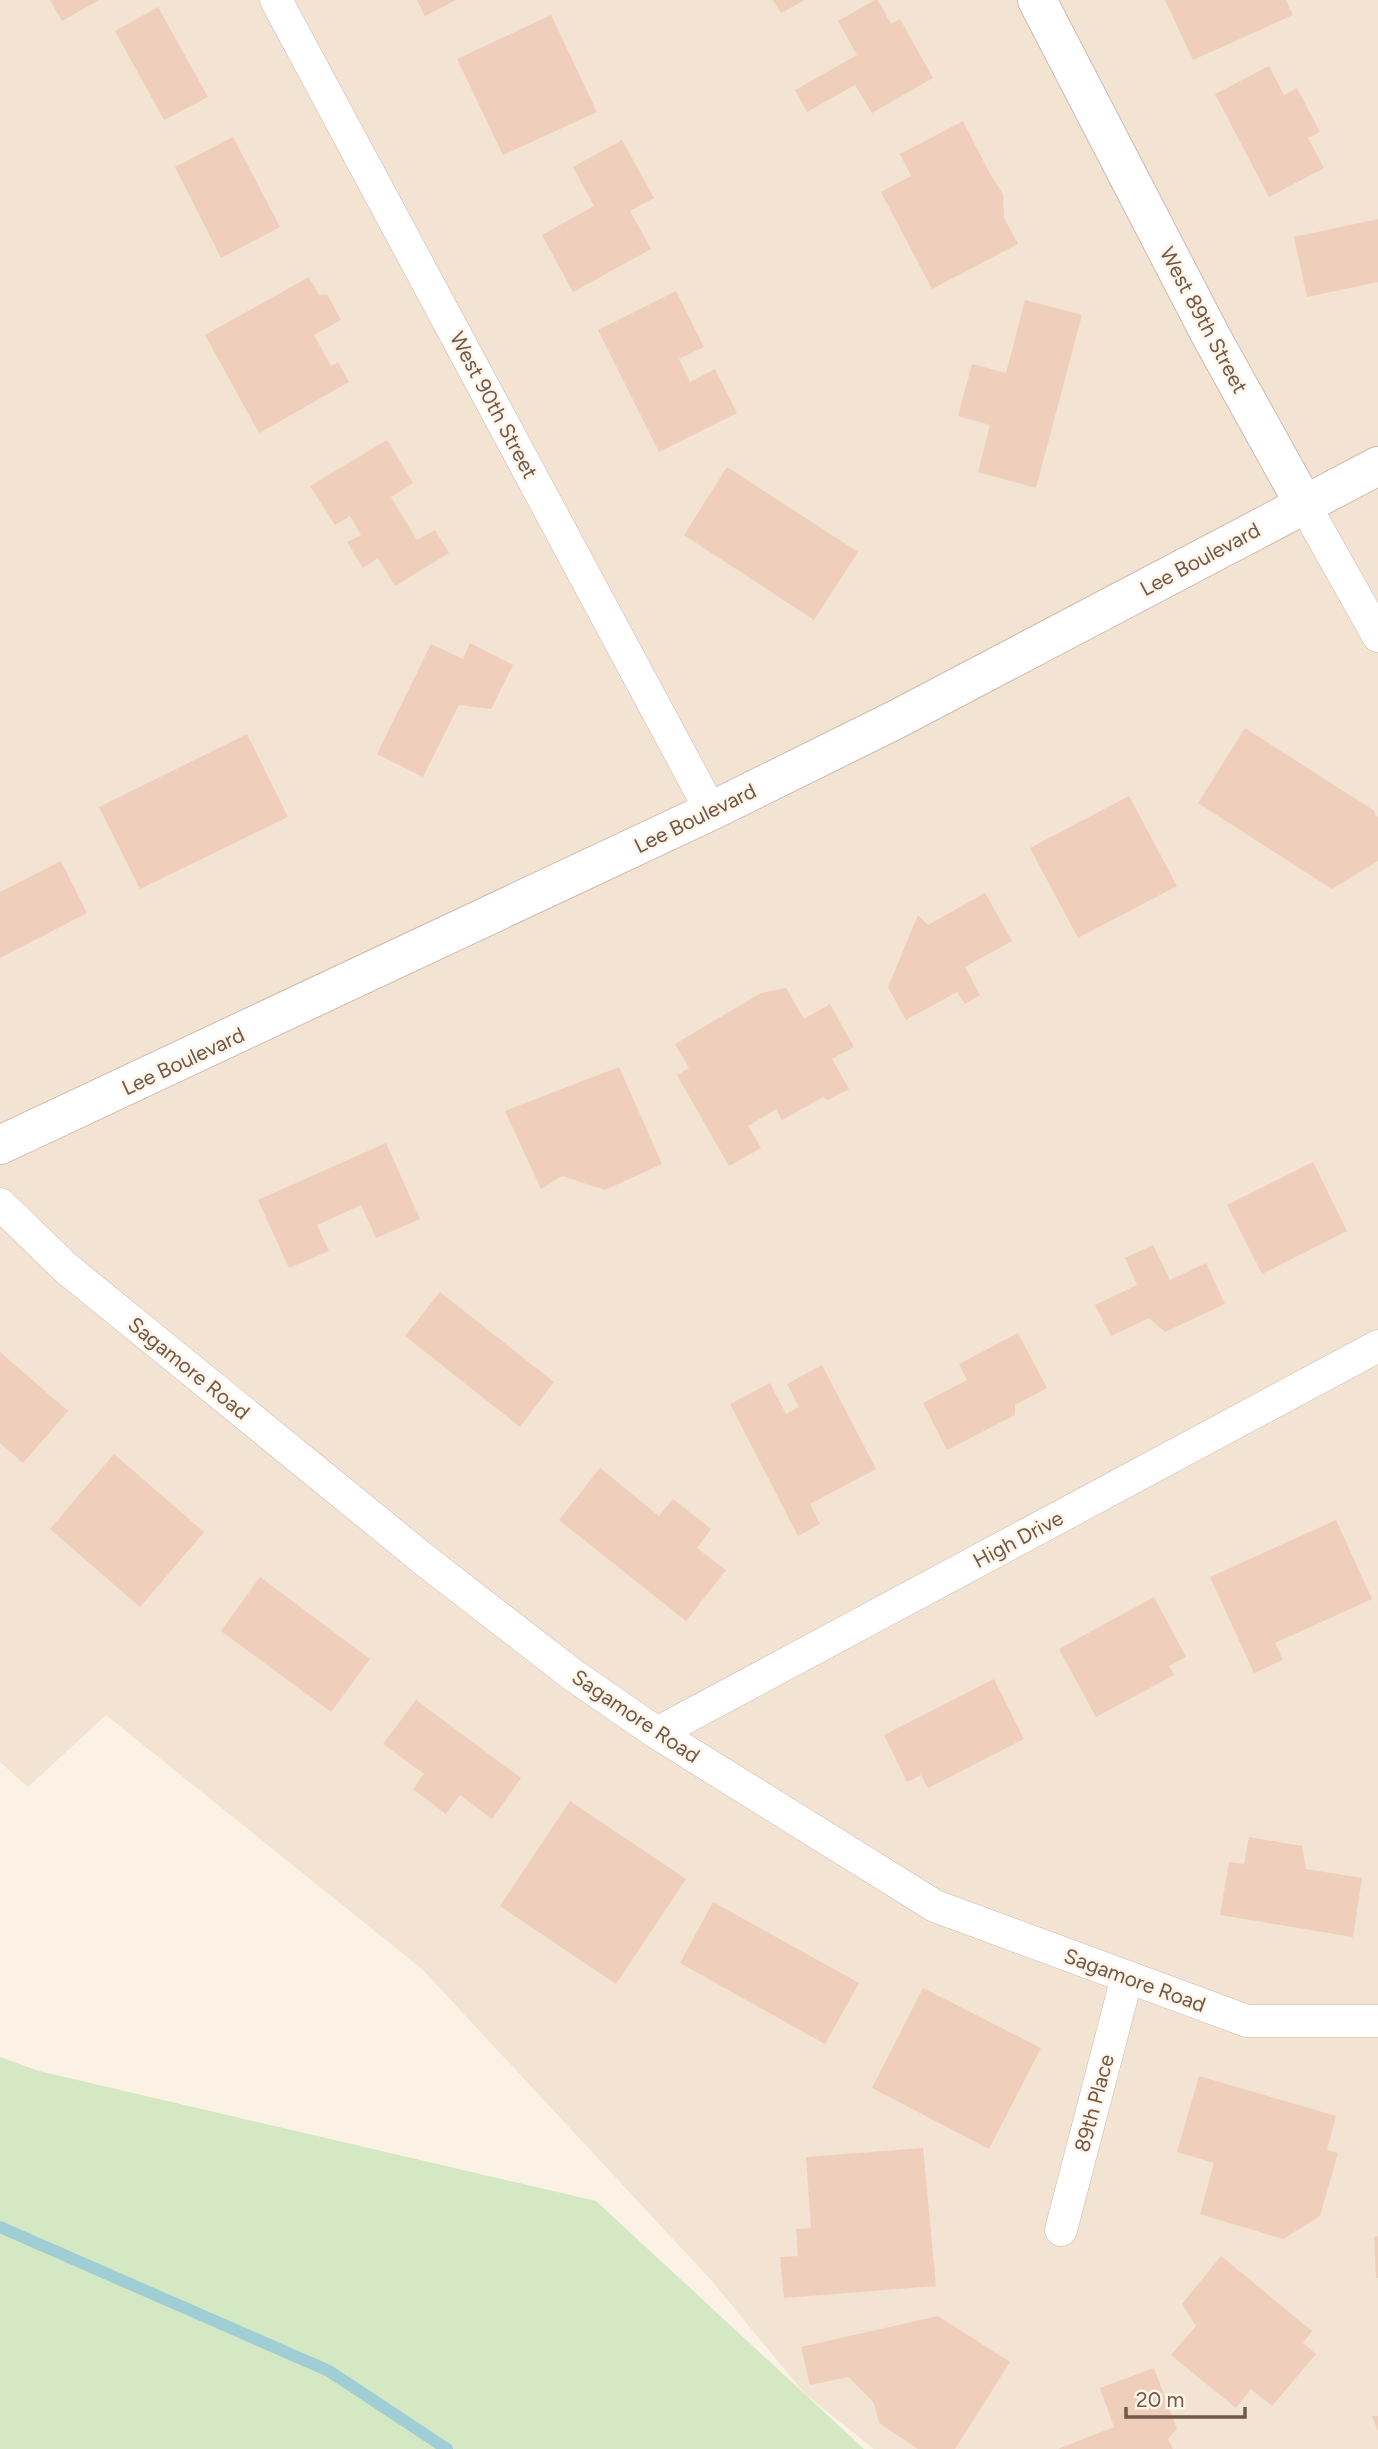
<svg xmlns="http://www.w3.org/2000/svg" width="1378" height="2449" viewBox="0 0 1378 2449" font-family="Figtree,sans-serif">
  <style>
    .residential { fill: #f2e3d2 }
    .green { fill: #d3e8c3 }
    .lines { fill: none; stroke-linecap: round; stroke-linejoin: round }
    .stream { stroke: #a0ced5; stroke-width: 12 }
    .building { fill: #efcfbc }
    .minor-casing { stroke: #cebbae; stroke-width: 33 }
    .tertiary-casing { stroke: #cebbae; stroke-width: 40 }
    .minor { stroke: #fff; stroke-width: 32 }
    .tertiary { stroke: #fff; stroke-width: 38 }
    .labels { text-anchor: middle; dominant-baseline: central; stroke-width: 5; stroke-linejoin: round; paint-order: stroke }
    .street-label { font-size: 21px; fill: #72574b; stroke: #fef5e9 }
  </style>
  <rect width="100%" height="100%" fill="#fbf1e4"/>
  <polygon class="residential" points="0,0 1378,0 1378,2449 874,2449 805,2394 711,2280 422,1969 106,1715 28,1787 0,1762"/>
  <polygon class="green" points="0,2057 39,2071 596,2201 864,2449 0,2449"/>
  <g class="lines">
    <polyline class="stream" points="0,2227 329,2371 447,2449"/>
  </g>
  <g class="building">
    <polygon points="50,0 99,0 62,21"/>
    <polygon points="417,0 456,0 425,16"/>
    <polygon points="773,0 805,0 781,13"/>
    <polygon points="875,0 878,0 891,24 900,19 933,78 872,113 855,85 807,112 795,90 857,55 838,21"/>
    <polygon points="1165,0 1286,0 1293,15 1193,60"/>
    <polygon points="158,7 208,97 164,120 115,31"/>
    <polygon points="551,15 597,112 503,155 457,59"/>
    <polygon points="1269,66 1284,95 1297,88 1320,132 1308,138 1324,168 1269,197 1215,94"/>
    <polygon points="963,121 990,174 1003,194 1004,218 1018,244 932,289 881,192 911,176 900,154"/>
    <polygon points="233,137 280,227 221,258 175,167"/>
    <polygon points="622,140 654,198 630,211 651,249 573,292 542,235 594,206 573,167"/>
    <polygon points="1378,219 1378,282 1307,297 1294,237"/>
    <polygon points="309,277 319,295 327,294 341,320 314,335 331,366 338,362 349,382 259,433 205,335"/>
    <polygon points="676,291 704,347 679,359 690,382 715,369 737,413 659,452 598,330"/>
    <polygon points="1025,300 1082,315 1036,488 978,472 990,425 958,416 972,364 1006,373"/>
    <polygon points="387,440 413,483 391,497 417,540 435,530 449,553 395,586 378,558 363,568 347,542 361,535 350,516 335,525 310,486"/>
    <polygon points="727,467 858,552 814,620 684,535"/>
    <polygon points="470,643 513,665 491,709 459,705 423,777 377,754 431,644 463,659"/>
    <polygon points="1245,728 1373,810 1378,818 1378,861 1332,889 1198,803"/>
    <polygon points="247,734 288,817 140,889 99,807"/>
    <polygon points="1129,796 1177,886 1078,938 1030,848"/>
    <polygon points="61,861 87,913 0,958 0,892"/>
    <polygon points="985,893 1012,941 965,967 980,995 965,1004 957,992 906,1020 888,987 918,915 928,925"/>
    <polygon points="786,988 804,1019 830,1004 854,1047 832,1059 849,1089 828,1100 823,1097 782,1120 776,1109 748,1126 761,1148 729,1166 677,1075 689,1068 675,1044 761,993"/>
    <polygon points="619,1067 662,1164 605,1190 562,1176 541,1189 505,1111"/>
    <polygon points="386,1143 420,1219 376,1238 361,1205 317,1225 329,1251 289,1268 258,1200"/>
    <polygon points="1313,1162 1347,1231 1262,1274 1227,1205"/>
    <polygon points="1153,1245 1170,1280 1206,1263 1225,1304 1165,1332 1149,1318 1111,1336 1095,1305 1137,1285 1125,1258"/>
    <polygon points="440,1292 554,1382 520,1427 405,1336"/>
    <polygon points="1018,1333 1047,1388 1015,1405 1015,1415 947,1450 923,1403 967,1380 959,1364"/>
    <polygon points="0,1352 68,1411 23,1463 0,1443"/>
    <polygon points="822,1365 876,1469 810,1504 820,1524 798,1536 730,1404 770,1383 786,1414 799,1407 787,1384"/>
    <polygon points="114,1454 204,1532 140,1607 50,1529"/>
    <polygon points="600,1468 659,1516 673,1499 711,1529 697,1548 726,1570 686,1621 559,1520"/>
    <polygon points="1336,1520 1372,1599 1275,1643 1283,1660 1254,1673 1210,1577"/>
    <polygon points="260,1577 370,1659 331,1712 221,1631"/>
    <polygon points="1154,1597 1186,1657 1169,1666 1174,1675 1096,1717 1059,1649"/>
    <polygon points="994,1679 1024,1739 928,1788 921,1775 907,1782 884,1735"/>
    <polygon points="416,1700 521,1778 492,1819 460,1795 446,1814 413,1789 424,1774 383,1744"/>
    <polygon points="570,1801 686,1879 616,1984 500,1906"/>
    <polygon points="1249,1837 1302,1846 1306,1869 1362,1878 1353,1937 1220,1915 1229,1862 1244,1864"/>
    <polygon points="713,1902 859,1983 825,2044 680,1963"/>
    <polygon points="923,1988 1041,2048 989,2149 872,2088"/>
    <polygon points="1199,2076 1336,2116 1327,2150 1338,2153 1320,2216 1283,2239 1200,2214 1214,2163 1177,2152"/>
    <polygon points="923,2148 936,2286 784,2298 780,2257 798,2256 796,2229 811,2228 806,2157"/>
    <polygon points="1378,2236 1378,2278 1376,2278 1374,2237"/>
    <polygon points="1221,2256 1312,2331 1303,2343 1316,2354 1272,2406 1251,2389 1236,2408 1171,2355 1196,2326 1182,2304"/>
    <polygon points="938,2316 1010,2362 955,2449 918,2449 879,2423 874,2403 849,2377 810,2385 801,2347"/>
    <polygon points="1154,2368 1177,2429 1168,2439 1173,2449 1058,2449 1114,2427 1100,2388"/>
    <polygon points="1372,2416 1378,2416 1378,2431"/>
  </g>
  <g class="lines">
    <g class="minor-casing">
      <g id="minor">
        <polyline points="276,0 711,811"/>
        <polyline points="1304,504 1378,636"/>
        <polyline points="0,1204 66,1268 427,1562 573,1675 657,1733 935,1906 1247,2021 1378,2021"/>
        <polyline points="657,1733 1378,1346"/>
        <polyline points="1061,2230 1127,1977"/>
      </g>
    </g>
    <g class="tertiary-casing">
      <g id="tertiary">
        <polyline points="1037,0 1211,336 1304,504"/>
        <polyline points="0,1145 711,811 897,719 1378,466"/>
      </g>
    </g>
    <use href="#minor" class="minor"/>
    <use href="#tertiary" class="tertiary"/>
  </g>
  <g class="labels">
    <g class="street-label">
      <text transform="translate(1204 320) rotate(62)">West 89th Street</text>
      <text transform="translate(494 405) rotate(62)">West 90th Street</text>
      <text transform="translate(1200 559) rotate(-28)">Lee Boulevard</text>
      <text transform="translate(695 818) rotate(-26)">Lee Boulevard</text>
      <text transform="translate(183 1061) rotate(-25)">Lee Boulevard</text>
      <text transform="translate(189 1368) rotate(39)">Sagamore Road</text>
      <text transform="translate(1018 1539) rotate(-28)">High Drive</text>
      <text transform="translate(636 1716) rotate(34)">Sagamore Road</text>
      <text transform="translate(1135 1980) rotate(20)">Sagamore Road</text>
      <text transform="translate(1094 2103) rotate(-75)">89th Place</text>
    </g>
  </g>
  <path d="M1126 2407v10h119v-10" fill="none" stroke="#72574b" stroke-width="3.5"/>
  <text x="1136" y="2407" font-size="21" fill="#72574b" stroke="#fef5e9" stroke-width="5" paint-order="stroke">20 m</text>
</svg>
